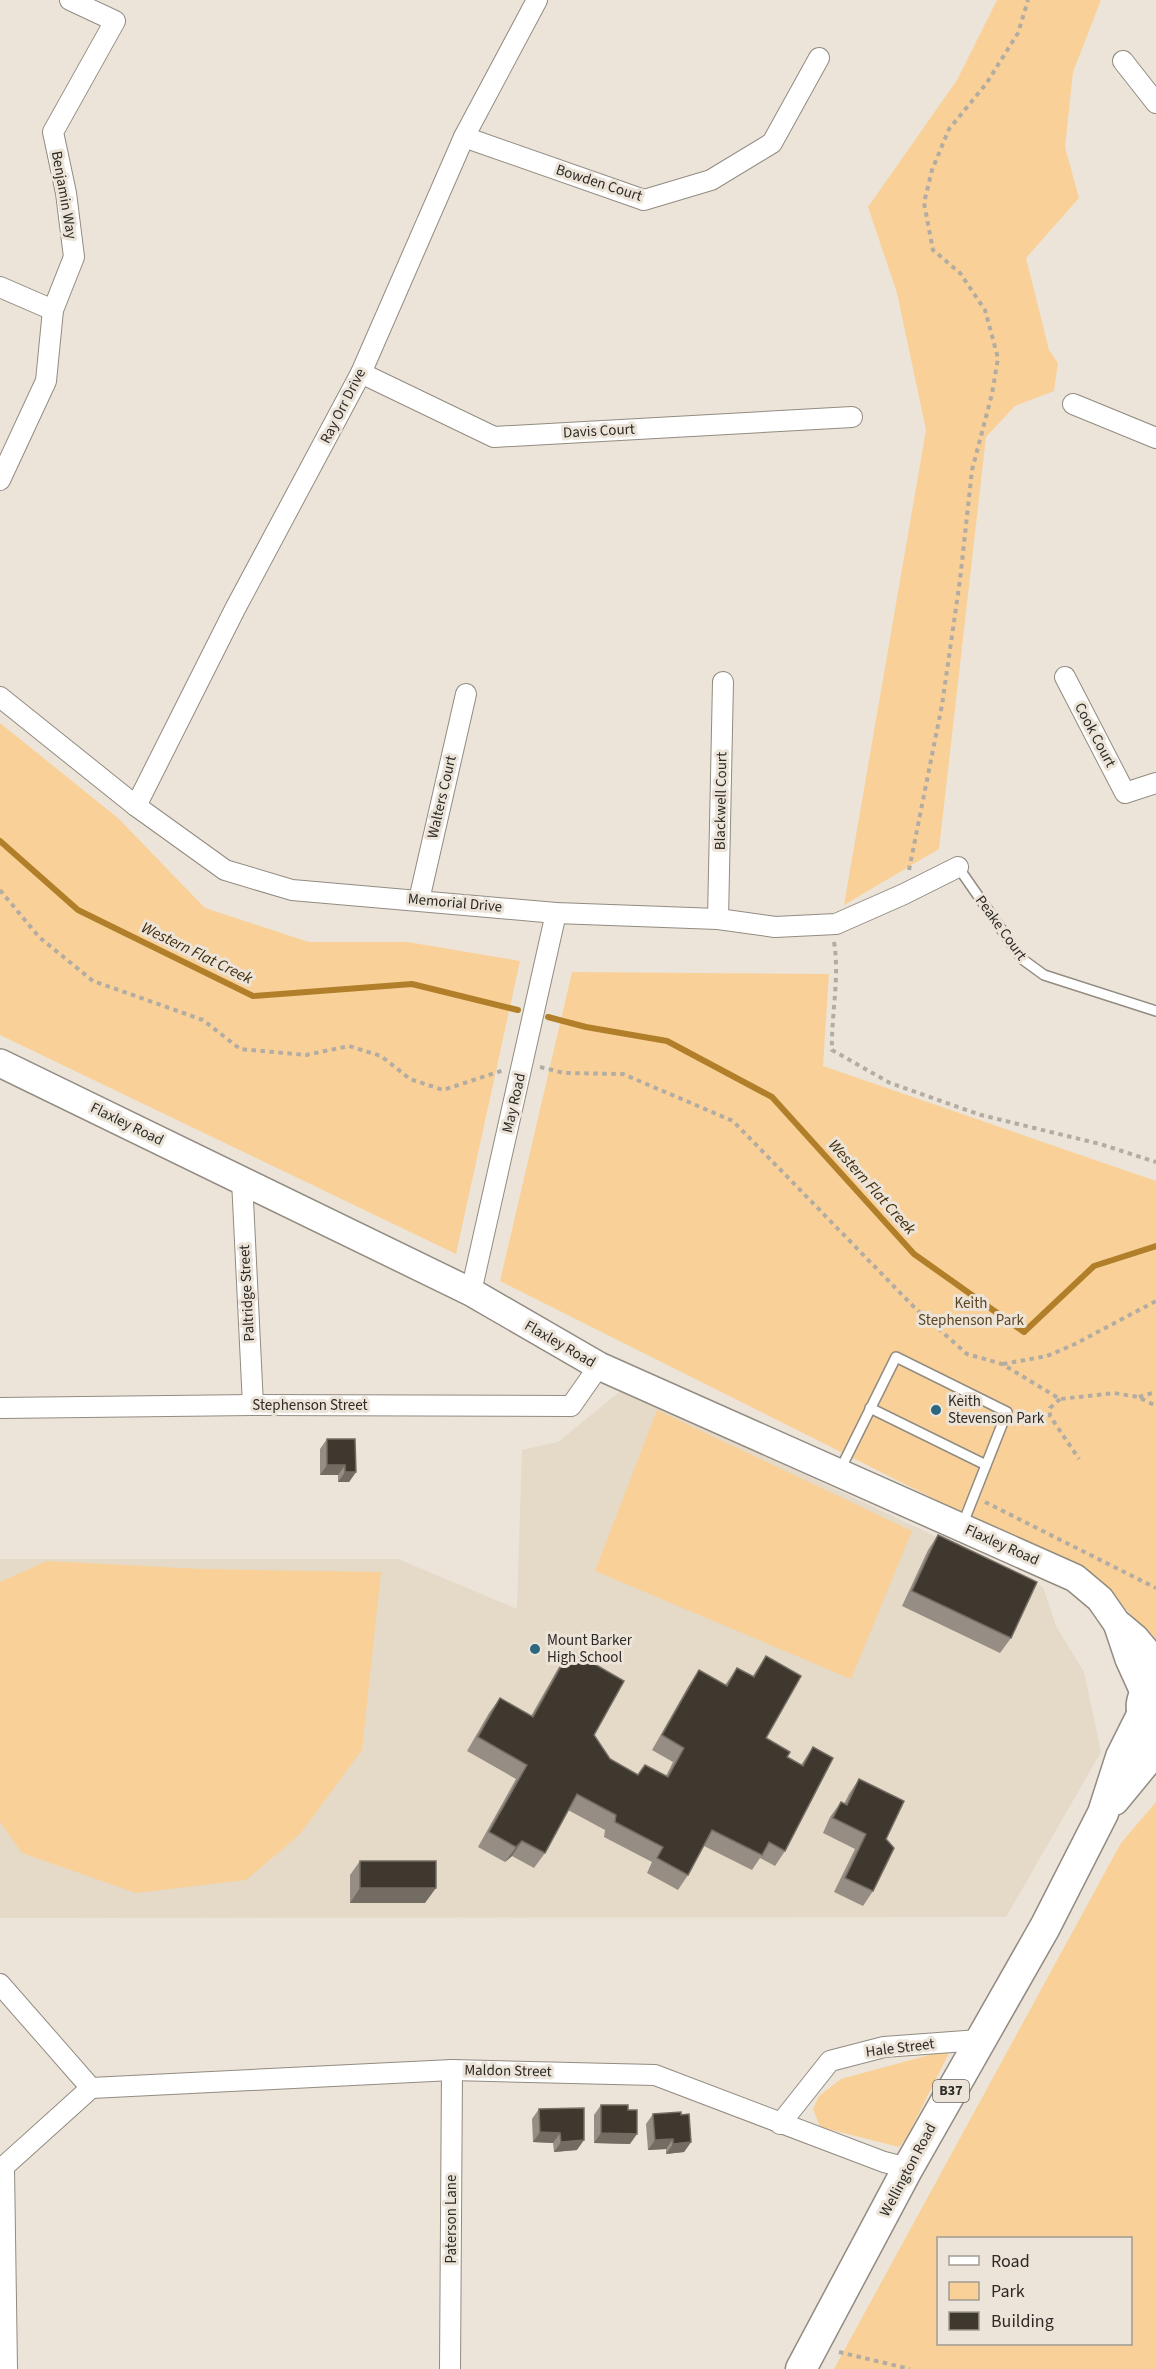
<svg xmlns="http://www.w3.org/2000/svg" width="1156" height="2369" viewBox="0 0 1156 2369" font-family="'Source Sans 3',sans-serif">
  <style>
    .built { fill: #e5d9c7 }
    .green { fill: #f9d198; fill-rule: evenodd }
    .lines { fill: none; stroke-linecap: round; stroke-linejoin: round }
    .stream { stroke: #b17f29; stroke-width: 6 }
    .service-casing { stroke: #928b81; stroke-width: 12 }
    .minor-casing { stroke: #928b81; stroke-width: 22 }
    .secondary-casing { stroke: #928b81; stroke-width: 30 }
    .primary-casing { stroke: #928b81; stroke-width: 33 }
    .path { stroke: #b2aca3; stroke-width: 4; stroke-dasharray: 4.5 4.5; stroke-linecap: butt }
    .service { stroke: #fff; stroke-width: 9 }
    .minor { stroke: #fff; stroke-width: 20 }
    .secondary { stroke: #fff; stroke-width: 27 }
    .primary { stroke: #fff; stroke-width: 30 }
    .wall { fill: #968e84 }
    .shaded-wall { fill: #736c62 }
    .building { fill: #3f382f; stroke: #736c62; stroke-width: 1.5 }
    .poi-dot { fill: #2b687f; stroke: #ece4d9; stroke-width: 2 }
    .labels { text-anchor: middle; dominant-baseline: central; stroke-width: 6; stroke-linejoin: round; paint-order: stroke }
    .shield { fill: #ece4d9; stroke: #66625c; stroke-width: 1.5 }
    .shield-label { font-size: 14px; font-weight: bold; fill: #2d2a26 }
    .street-label { font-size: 15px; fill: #2d2a26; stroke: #ece4d9 }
    .park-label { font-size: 15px; fill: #5b4522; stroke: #ece4d9 }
    .poi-label { font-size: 15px; fill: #2d2a26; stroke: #ece4d9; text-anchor: start }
    .water-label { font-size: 16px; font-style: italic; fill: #422c08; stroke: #ece4d9 }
  </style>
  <rect width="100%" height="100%" fill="#ece4d9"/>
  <polygon class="built" points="623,1389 1043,1587 1056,1626 1084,1672 1101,1752 1006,1917 0,1918 0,1559 398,1559 517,1609 522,1450 558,1442"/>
  <g class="green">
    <polygon points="997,0 1101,0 1073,72 1065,147 1079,198 1026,258 1049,350 1058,363 1054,391 1015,406 986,437 939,849 844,905 926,430 897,293 868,207 957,80"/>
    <polygon points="0,723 118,818 205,908 309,942 408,942 520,961 456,1254 0,1035"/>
    <polygon points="572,972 829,974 823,1066 1156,1181 1156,1642 1102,1583 500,1281"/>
    <polygon points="657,1410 912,1531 851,1679 595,1571"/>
    <polygon points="47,1561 201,1569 381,1572 362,1750 300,1834 246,1880 136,1893 22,1853 0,1822 0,1582"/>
    <path d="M1156,1802v567h-322l287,-526zM938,2238h192v106h-192z"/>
    <polygon points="951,2049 907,2137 899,2147 820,2127 813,2109 819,2096 841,2079"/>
  </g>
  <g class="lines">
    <g class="stream">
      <polyline points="0,841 78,910 253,996 412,984 518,1010"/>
      <polyline points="548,1017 586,1027 667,1041 772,1097 914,1254 1024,1332 1094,1266 1156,1246"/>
    </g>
    <g class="service-casing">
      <g id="service">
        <polyline points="958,867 1022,959 1044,975 1156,1011"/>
        <polyline points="870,1408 986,1465"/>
        <polyline points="840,1470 896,1357 1007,1412 962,1526"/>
      </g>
    </g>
    <g class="minor-casing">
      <g id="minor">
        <polyline points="1123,61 1156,103"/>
        <polyline points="464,137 644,200 711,180 772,143 819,58"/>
        <polyline points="0,287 53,310"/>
        <polyline points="361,373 494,437 852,417"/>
        <polyline points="1073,404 1156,438"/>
        <polyline points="0,480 46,381 53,310 74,257 66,193 53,132 115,21 70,0"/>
        <polyline points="1065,677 1125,793 1156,783"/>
        <polyline points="0,697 136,806 225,870 292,890 556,913 718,919 775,927 836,924 904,894 958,867"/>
        <polyline points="136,806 235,609 361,373 464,137 537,0"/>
        <polyline points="419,900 466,694"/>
        <polyline points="718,919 723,682"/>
        <polyline points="242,1180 253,1405"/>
        <polyline points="471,1292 556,913"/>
        <polyline points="0,1408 253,1405 571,1406 599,1366"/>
        <polyline points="0,1984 91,2088"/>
        <polyline points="91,2088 452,2070 655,2075 884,2162 908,2168"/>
        <polyline points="780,2124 830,2061 884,2047 979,2040"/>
        <polyline points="4,2168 7,2369"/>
        <polyline points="0,2170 91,2088"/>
        <polyline points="450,2369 452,2070"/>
      </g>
    </g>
    <g class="secondary-casing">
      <g id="secondary">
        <polyline points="0,1063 471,1292 599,1366 1075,1578 1100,1599 1116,1622 1135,1638 1156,1663"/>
        <polyline points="1118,1626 1129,1659 1144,1692"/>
      </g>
    </g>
    <g class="primary-casing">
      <g id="primary">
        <path d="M1154,1729c-19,-18 -14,-33 2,-50"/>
        <polyline points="1114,1800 1156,1749"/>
        <polyline points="801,2369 908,2168 1045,1927 1103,1813 1121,1757 1143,1713"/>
      </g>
    </g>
    <g class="path">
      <polyline points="909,870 942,705 960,580 972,470 992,394 998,358 985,310 960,273 933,250 924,203 932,170 949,129 986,84 1018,33 1028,0"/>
      <polyline points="0,890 39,937 93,981 203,1020 240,1049 306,1055 349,1046 381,1056 410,1079 443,1090 504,1070"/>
      <path d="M834,942c6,35 -3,73 -2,108l58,33 91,32 119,29 56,18"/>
      <polyline points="540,1067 564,1073 623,1074 733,1121 914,1307 967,1354 1002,1364 1060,1399 1114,1393 1138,1397 1156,1406"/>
      <polyline points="1003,1364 1047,1356 1075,1344 1156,1301"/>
      <polyline points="1139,1397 1156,1392"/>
      <polyline points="1060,1399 1050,1408 1050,1416 1079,1459"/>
      <polyline points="985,1502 1156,1588"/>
      <polyline points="839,2352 910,2369"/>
    </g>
    <use href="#service" class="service"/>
    <use href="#minor" class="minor"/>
    <use href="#secondary" class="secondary"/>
    <use href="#primary" class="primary"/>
  </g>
  <g class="wall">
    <polygon points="327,1439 356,1472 349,1482 338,1482 338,1475 320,1475 320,1449"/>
    <polygon points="938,1535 1011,1638 1000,1653 902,1606 928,1550"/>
    <polygon points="570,1650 594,1735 610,1759 638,1775 666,1776 673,1762 652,1750 689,1685 699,1670 725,1685 737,1668 752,1677 766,1656 766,1738 787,1757 801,1765 813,1747 785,1851 775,1866 760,1858 752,1870 704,1846 688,1875 678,1890 647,1873 652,1862 604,1837 605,1830 568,1810 545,1853 534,1868 512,1856 505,1862 478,1847 516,1779 467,1751 489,1713 500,1698 531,1716 560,1665"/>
    <polygon points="859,1779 886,1839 873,1891 863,1906 834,1892 855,1849 823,1833 830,1817 841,1802 844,1804 849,1794"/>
    <polygon points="360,1861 425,1903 350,1903 350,1875"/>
    <polygon points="601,2105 628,2110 630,2144 594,2143 594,2115"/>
    <polygon points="539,2109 577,2150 554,2152 553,2143 533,2142 532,2119"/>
    <polygon points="653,2114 681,2115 691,2142 684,2152 666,2154 666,2149 648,2150 646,2124"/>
  </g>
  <g class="shaded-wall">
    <polygon points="327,1465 345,1465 338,1475 320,1475"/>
    <polygon points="345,1472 356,1472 349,1482 338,1482"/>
    <polygon points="522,1841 512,1856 505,1862 516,1847"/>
    <polygon points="360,1888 436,1888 425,1903 350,1903"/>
    <polygon points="540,2132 560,2133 553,2143 533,2142"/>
    <polygon points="601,2133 637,2134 630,2144 594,2143"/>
    <polygon points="673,2139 666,2149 648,2150 655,2140"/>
    <polygon points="584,2140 577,2150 554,2152 561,2142"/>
    <polygon points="691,2142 684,2152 666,2154 673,2144"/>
  </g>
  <g class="building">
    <polygon points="327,1439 355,1439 356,1472 345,1472 345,1465 327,1465"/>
    <polygon points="938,1535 1037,1582 1011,1638 912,1591"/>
    <polygon points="570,1650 624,1681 594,1735 610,1759 638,1775 645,1765 668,1777 684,1748 662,1735 699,1670 727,1686 737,1668 754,1677 766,1656 801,1676 766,1738 790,1752 787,1757 803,1766 813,1747 833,1758 785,1851 769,1842 762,1855 712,1830 688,1875 657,1858 663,1847 615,1822 616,1815 577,1794 545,1853 522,1841 516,1847 489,1832 527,1765 478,1737 500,1698 533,1717"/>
    <polygon points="859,1779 904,1801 886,1839 894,1848 873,1891 845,1878 866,1834 833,1818 841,1802 847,1805"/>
    <rect x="360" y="1861" width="76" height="27"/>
    <polygon points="601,2105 628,2105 628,2110 637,2110 637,2134 601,2133"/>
    <polygon points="584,2108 584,2140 561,2142 560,2133 540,2132 539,2109"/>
    <polygon points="681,2112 681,2115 689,2114 691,2142 673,2144 673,2139 655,2140 653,2114"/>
  </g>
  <g class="poi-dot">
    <circle cx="936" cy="1410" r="6"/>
    <circle cx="535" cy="1649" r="6"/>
  </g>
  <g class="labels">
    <rect class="shield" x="933" y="2080" width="36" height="22" rx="4.5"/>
    <g class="shield-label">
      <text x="951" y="2091">B37</text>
    </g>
    <g class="street-label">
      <text transform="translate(599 183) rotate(18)">Bowden Court</text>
      <text transform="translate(64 195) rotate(80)">Benjamin Way</text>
      <text transform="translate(343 406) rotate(-63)">Ray Orr Drive</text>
      <text transform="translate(599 431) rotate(-3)">Davis Court</text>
      <text transform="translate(1095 735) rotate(62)">Cook Court</text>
      <text transform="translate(442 797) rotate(-77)">Walters Court</text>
      <text transform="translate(721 801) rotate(-89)">Blackwell Court</text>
      <text transform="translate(455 903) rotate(5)">Memorial Drive</text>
      <text transform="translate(1001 928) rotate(54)">Peake Court</text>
      <text transform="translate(514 1103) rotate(-77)">May Road</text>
      <text transform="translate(127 1124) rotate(26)">Flaxley Road</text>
      <text transform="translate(247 1293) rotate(-93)">Paltridge Street</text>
      <text transform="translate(560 1344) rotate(30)">Flaxley Road</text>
      <text x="310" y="1405">Stephenson Street</text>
      <text transform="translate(1002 1545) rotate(24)">Flaxley Road</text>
      <text transform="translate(900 2048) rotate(-7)">Hale Street</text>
      <text transform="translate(508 2071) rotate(1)">Maldon Street</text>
      <text transform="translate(908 2170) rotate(-62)">Wellington Road</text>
      <text transform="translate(451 2219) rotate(-90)">Paterson Lane</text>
    </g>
    <g class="park-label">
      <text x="971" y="1303">Keith<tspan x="971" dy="17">Stephenson Park</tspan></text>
    </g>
    <g class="poi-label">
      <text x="948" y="1401">Keith<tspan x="948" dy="17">Stevenson Park</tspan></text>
      <text x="547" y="1640">Mount Barker<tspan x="547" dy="17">High School</tspan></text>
    </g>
    <g class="water-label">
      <text transform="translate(197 953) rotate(26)">Western Flat Creek</text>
      <text transform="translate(872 1187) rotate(48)">Western Flat Creek</text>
    </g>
  </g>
  <rect x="937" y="2237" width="195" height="108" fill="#ece4d9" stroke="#a09a91" stroke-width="1.5"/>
  <rect x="949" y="2256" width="30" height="9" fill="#ffffff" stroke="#a09a91" stroke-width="1.5"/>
  <text x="991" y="2267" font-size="18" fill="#2d2a26">Road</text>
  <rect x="949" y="2282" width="30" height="18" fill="#f9d198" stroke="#a09a91" stroke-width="1.5"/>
  <text x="991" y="2297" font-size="18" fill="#2d2a26">Park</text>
  <rect x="949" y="2312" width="30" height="18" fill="#3f382f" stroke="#a09a91" stroke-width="1.5"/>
  <text x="991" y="2327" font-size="18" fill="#2d2a26">Building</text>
</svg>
